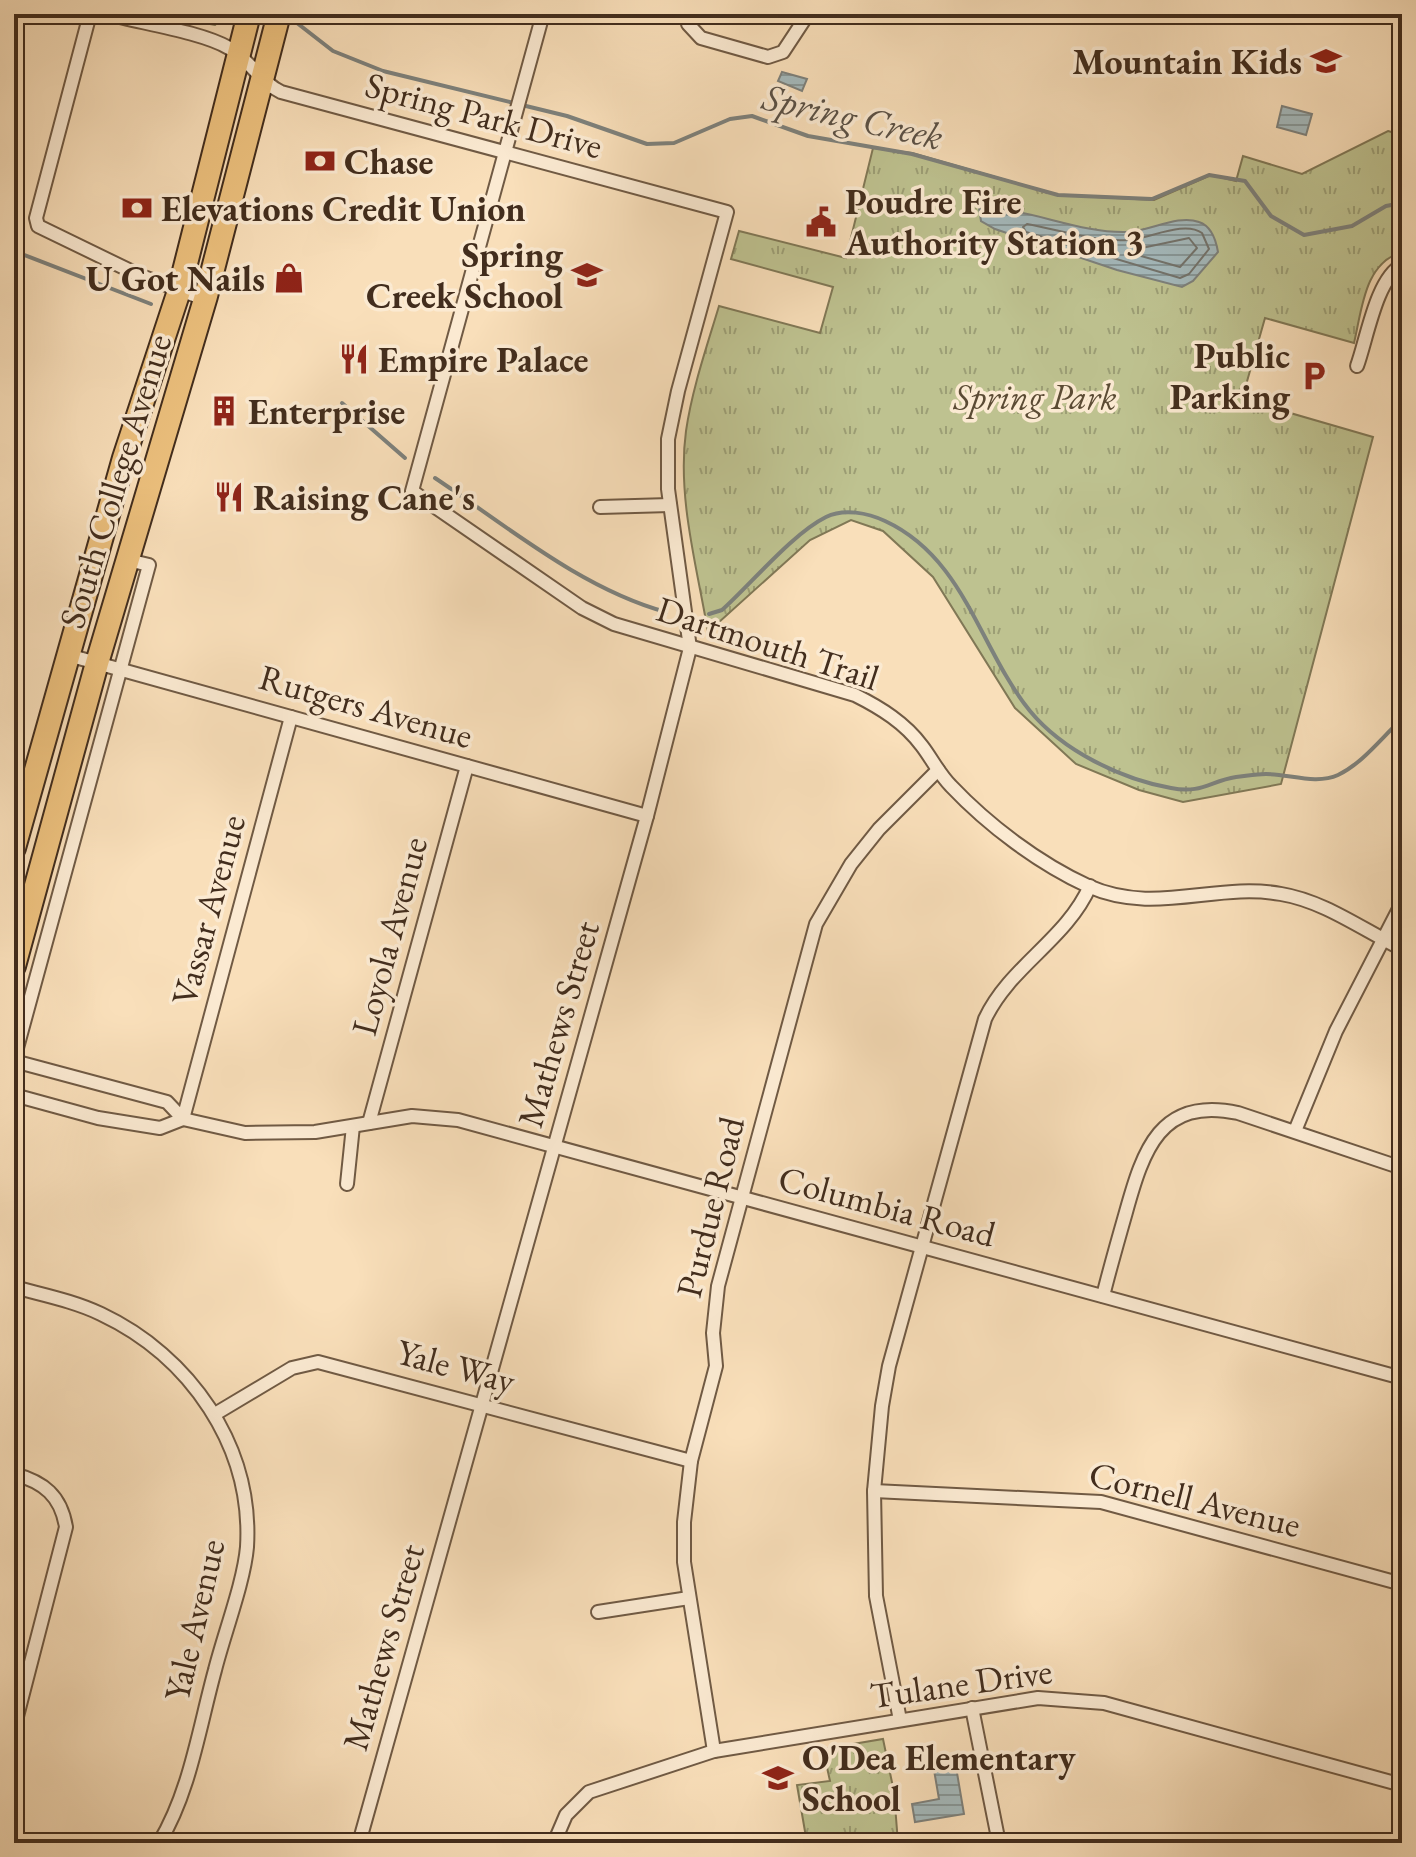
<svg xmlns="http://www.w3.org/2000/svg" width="1416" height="1857" viewBox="0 0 1416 1857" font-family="'EB Garamond',serif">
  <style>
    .park { fill: url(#park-tufts); stroke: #807856; stroke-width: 2 }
    .water { fill: url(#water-rules); stroke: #7d817c; stroke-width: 2 }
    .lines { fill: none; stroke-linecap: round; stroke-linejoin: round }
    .shore { stroke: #73736c; stroke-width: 2 }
    .stream { stroke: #7d817c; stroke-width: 4 }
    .street-casing { stroke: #705a44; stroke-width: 16 }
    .highway-casing { stroke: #422d1d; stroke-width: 26 }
    .street { stroke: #fbead2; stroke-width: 12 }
    .highway { stroke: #ecc07d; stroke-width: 22 }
    .labels { text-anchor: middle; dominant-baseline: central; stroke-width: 7; stroke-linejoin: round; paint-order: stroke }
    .poi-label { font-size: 36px; font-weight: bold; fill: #422d1d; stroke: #fbead2; text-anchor: start }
    .street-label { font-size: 36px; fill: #422d1d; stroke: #fbead2 }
    .park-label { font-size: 36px; font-style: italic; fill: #5b4b34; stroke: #fbead2 }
    .water-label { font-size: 38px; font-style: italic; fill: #5a5045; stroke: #fbead2 }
  </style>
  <defs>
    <pattern id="park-tufts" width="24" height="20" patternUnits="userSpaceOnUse" patternTransform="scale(2)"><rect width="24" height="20" fill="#bec290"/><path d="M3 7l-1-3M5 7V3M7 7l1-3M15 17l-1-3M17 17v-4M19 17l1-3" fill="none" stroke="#9c9e75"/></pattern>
    <pattern id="water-rules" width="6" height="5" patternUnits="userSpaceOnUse" patternTransform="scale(2)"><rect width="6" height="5" fill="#a4b9bc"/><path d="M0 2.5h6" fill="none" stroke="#879798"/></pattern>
  </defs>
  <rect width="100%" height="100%" fill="#f9dfba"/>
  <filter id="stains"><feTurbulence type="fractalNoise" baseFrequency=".0025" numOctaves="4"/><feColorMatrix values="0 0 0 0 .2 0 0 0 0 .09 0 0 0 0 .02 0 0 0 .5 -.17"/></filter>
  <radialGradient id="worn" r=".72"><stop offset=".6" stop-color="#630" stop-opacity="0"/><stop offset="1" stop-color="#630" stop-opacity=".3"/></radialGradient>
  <g class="park">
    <polygon points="156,14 229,14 215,25"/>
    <path d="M1388,131l14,4v117c-38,11 -40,58 -48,91l-89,-25 -23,81 131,38 -92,347 -98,18 -44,-12 -63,-26 -61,-56 -82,-131 -50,-46 -32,-11 -41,20 -102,92c-11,-65 -31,-135 -22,-201 6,-42 21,-85 33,-125l101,27 13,-46 -102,-28 8,-28 107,27 27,-110 39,5 146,42 96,5 57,-25 25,6 7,-25 59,18z"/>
    <polygon points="883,1739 894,1792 898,1843 807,1843 797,1785 830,1781 823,1749"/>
  </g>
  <g class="water">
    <polygon points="782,72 807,79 802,91 778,81"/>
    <polygon points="1282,106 1312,114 1306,135 1277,127"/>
    <path d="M979,208c49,-1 97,25 147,24 23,0 51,-18 73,-10 12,4 17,18 19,30l-25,29 -11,6 -65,-17 -122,-41 -14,-8z"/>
    <polygon points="956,1767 964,1814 915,1822 912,1804 939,1799 934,1770"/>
  </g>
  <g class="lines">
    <g class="shore">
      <path d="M1027,224c33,6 67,18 101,16 21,-1 56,-20 74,-7l7,16 -20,25 -9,4 -154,-46 -3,-5z"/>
      <polygon points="1189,238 1197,248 1180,267 1134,254 1137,249"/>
    </g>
    <g class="stream">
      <polyline points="288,16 333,51 383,71 567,116 647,144 674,143 730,119 752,116 808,136 912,154 1058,195 1152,199 1209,175 1245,181 1271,216 1304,235 1352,226 1386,206 1402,203"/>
      <polyline points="14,251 151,304"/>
      <polyline points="342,403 405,458"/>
      <path d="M435,478c72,48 147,111 231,134"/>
      <path d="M709,614l13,-4c30,-27 70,-76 104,-93 18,-9 42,-4 59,4 80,37 94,127 145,190 33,40 91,68 141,77 31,6 39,-7 65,-11 10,-1 20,-3 30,-3 23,0 50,11 72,1 25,-12 44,-38 64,-56"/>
    </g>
    <g class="street-casing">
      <g id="street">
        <polyline points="90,14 36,218 38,226 141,276 205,299"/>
        <path d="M108,14c32,9 94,18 121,34 20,11 31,34 52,44l446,120 -49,179 -10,48v50l22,159 -43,168 -288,1027"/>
        <path d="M543,14l-131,477 170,117 32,16 241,71c26,13 50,28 67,51 10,13 17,28 29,40 37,39 87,77 137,100 67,30 127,-4 193,8 43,7 82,36 121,55"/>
        <polyline points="687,14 688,24 701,38 768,57 783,52 808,14"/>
        <path d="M1357,366c10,-27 19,-87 45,-101"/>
        <polyline points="600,507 670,505"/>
        <polyline points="68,655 647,816"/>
        <polyline points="14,1059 149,565 128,560"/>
        <polyline points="14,1061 167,1102 183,1119 245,1133 315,1132 412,1116 458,1120 1402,1378"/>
        <polyline points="14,1095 98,1118 160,1128 183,1119"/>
        <polyline points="183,1119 291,717"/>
        <polyline points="369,1123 467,766"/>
        <polyline points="1295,1131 1336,1031 1402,903"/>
        <polyline points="347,1184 353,1126"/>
        <path d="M14,1287c29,8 60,14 87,27 89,42 152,132 146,233 -3,35 -23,87 -32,123 -16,58 -25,122 -56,173"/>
        <path d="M1103,1296c7,-28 15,-56 23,-84 17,-61 34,-116 112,-99l164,55"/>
        <polyline points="215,1414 292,1368 318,1362 691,1461"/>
        <path d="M14,1474c30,8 47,22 52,53l-52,201"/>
        <polyline points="874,1491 1101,1502 1402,1584"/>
        <polyline points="598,1612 689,1598"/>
        <polyline points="972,1708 999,1843"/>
        <path d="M900,1720l-24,-124 -2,-105 8,-85 7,-40 96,-347c25,-53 81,-79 105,-133"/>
        <polyline points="714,1751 684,1562 684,1522 691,1461 716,1366 713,1333 718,1286 816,924 851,864 879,829 938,770"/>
        <polyline points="554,1843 566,1815 589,1792 714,1751 1038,1698 1104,1703 1402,1785"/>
      </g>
    </g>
    <g class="highway-casing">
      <g id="highway">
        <polyline points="14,848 124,458 179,291 249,14"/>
        <polyline points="14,966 97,663 206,296 279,14"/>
      </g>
    </g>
    <use href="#street" class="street"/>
    <use href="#highway" class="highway"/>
  </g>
  <defs>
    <g id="school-bare" transform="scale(2.4)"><path d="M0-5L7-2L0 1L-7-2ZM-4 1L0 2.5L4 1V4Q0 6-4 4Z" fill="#8f2418" stroke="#fbead2" stroke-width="2.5" paint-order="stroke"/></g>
    <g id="bank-bare" transform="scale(2.4)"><path d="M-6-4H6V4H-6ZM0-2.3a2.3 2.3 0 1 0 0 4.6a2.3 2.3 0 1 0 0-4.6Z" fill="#8f2418" stroke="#fbead2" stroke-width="2.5" paint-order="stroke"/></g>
    <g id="civic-bare" transform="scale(2.4)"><path d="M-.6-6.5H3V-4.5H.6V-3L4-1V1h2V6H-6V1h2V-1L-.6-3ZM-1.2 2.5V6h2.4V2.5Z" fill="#8f2418" stroke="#fbead2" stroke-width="2.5" paint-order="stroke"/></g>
    <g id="shop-bare" transform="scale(2.4)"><path d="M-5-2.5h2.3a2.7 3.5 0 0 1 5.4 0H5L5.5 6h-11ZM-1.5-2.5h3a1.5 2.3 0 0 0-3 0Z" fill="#8f2418" stroke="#fbead2" stroke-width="2.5" paint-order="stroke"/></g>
    <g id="restaurant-bare" transform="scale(2.4)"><path d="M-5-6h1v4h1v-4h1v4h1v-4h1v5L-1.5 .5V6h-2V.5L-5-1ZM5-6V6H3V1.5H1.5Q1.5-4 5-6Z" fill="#8f2418" stroke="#fbead2" stroke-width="2.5" paint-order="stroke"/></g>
    <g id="parking-bare" transform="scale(2.4)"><path d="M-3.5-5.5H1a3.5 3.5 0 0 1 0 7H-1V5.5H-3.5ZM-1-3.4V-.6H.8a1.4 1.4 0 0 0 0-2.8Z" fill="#8f2418" stroke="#fbead2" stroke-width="2.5" paint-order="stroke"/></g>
    <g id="building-bare" transform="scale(2.4)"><path d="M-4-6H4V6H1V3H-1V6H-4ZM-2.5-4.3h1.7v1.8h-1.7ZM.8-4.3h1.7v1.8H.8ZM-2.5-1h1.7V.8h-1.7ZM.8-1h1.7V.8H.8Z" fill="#8f2418" stroke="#fbead2" stroke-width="2.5" paint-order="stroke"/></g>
  </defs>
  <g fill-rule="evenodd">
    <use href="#school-bare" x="1326" y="61"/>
    <use href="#bank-bare" x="320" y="161"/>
    <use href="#bank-bare" x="137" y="208"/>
    <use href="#civic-bare" x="821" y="222"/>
    <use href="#school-bare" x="587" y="275"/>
    <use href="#shop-bare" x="289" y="278"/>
    <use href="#restaurant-bare" x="354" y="359"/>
    <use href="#parking-bare" x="1314" y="376"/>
    <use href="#building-bare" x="224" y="411"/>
    <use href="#restaurant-bare" x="229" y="497"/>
    <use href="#school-bare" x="778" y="1778"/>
  </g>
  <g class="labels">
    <g class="poi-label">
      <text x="1302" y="61" text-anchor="end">Mountain Kids</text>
      <text x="344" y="161">Chase</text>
      <text x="845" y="201">Poudre Fire<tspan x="845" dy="41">Authority Station 3</tspan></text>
      <text x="161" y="208">Elevations Credit Union</text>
      <text x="563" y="254" text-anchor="end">Spring<tspan x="563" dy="41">Creek School</tspan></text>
      <text x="265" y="278" text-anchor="end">U Got Nails</text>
      <text x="1290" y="355" text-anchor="end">Public<tspan x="1290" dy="41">Parking</tspan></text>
      <text x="378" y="359">Empire Palace</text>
      <text x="248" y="411">Enterprise</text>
      <text x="253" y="497">Raising Cane's</text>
      <text x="802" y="1757">O'Dea Elementary<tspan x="802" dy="41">School</tspan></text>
    </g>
    <g class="street-label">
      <text transform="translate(484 115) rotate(15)">Spring Park Drive</text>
      <text transform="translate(115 481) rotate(-73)">South College Avenue</text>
      <text transform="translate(768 643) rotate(18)">Dartmouth Trail</text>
      <text transform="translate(366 706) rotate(16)">Rutgers Avenue</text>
      <text transform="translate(208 910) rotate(-75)">Vassar Avenue</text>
      <text transform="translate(389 936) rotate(-75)">Loyola Avenue</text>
      <text transform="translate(558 1024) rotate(-74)">Mathews Street</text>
      <text transform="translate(887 1206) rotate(15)">Columbia Road</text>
      <text transform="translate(710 1207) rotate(-76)">Purdue Road</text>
      <text transform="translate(456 1366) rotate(15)">Yale Way</text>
      <text transform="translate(1195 1499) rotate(14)">Cornell Avenue</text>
      <text transform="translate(194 1620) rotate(-77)">Yale Avenue</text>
      <text transform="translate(383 1647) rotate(-74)">Mathews Street</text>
      <text transform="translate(961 1683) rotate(-8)">Tulane Drive</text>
    </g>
    <g class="park-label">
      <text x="1035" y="396">Spring Park</text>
    </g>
    <g class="water-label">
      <text transform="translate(853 116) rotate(13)">Spring Creek</text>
    </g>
  </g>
  <rect width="1416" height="1857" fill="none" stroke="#f9dfba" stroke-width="48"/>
  <rect x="16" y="16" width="1384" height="1825" fill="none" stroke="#422d1d" stroke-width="4"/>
  <rect x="24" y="24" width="1368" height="1809" fill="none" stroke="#422d1d" stroke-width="2"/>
  <rect width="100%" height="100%" filter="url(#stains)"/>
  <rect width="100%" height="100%" fill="url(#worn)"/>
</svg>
